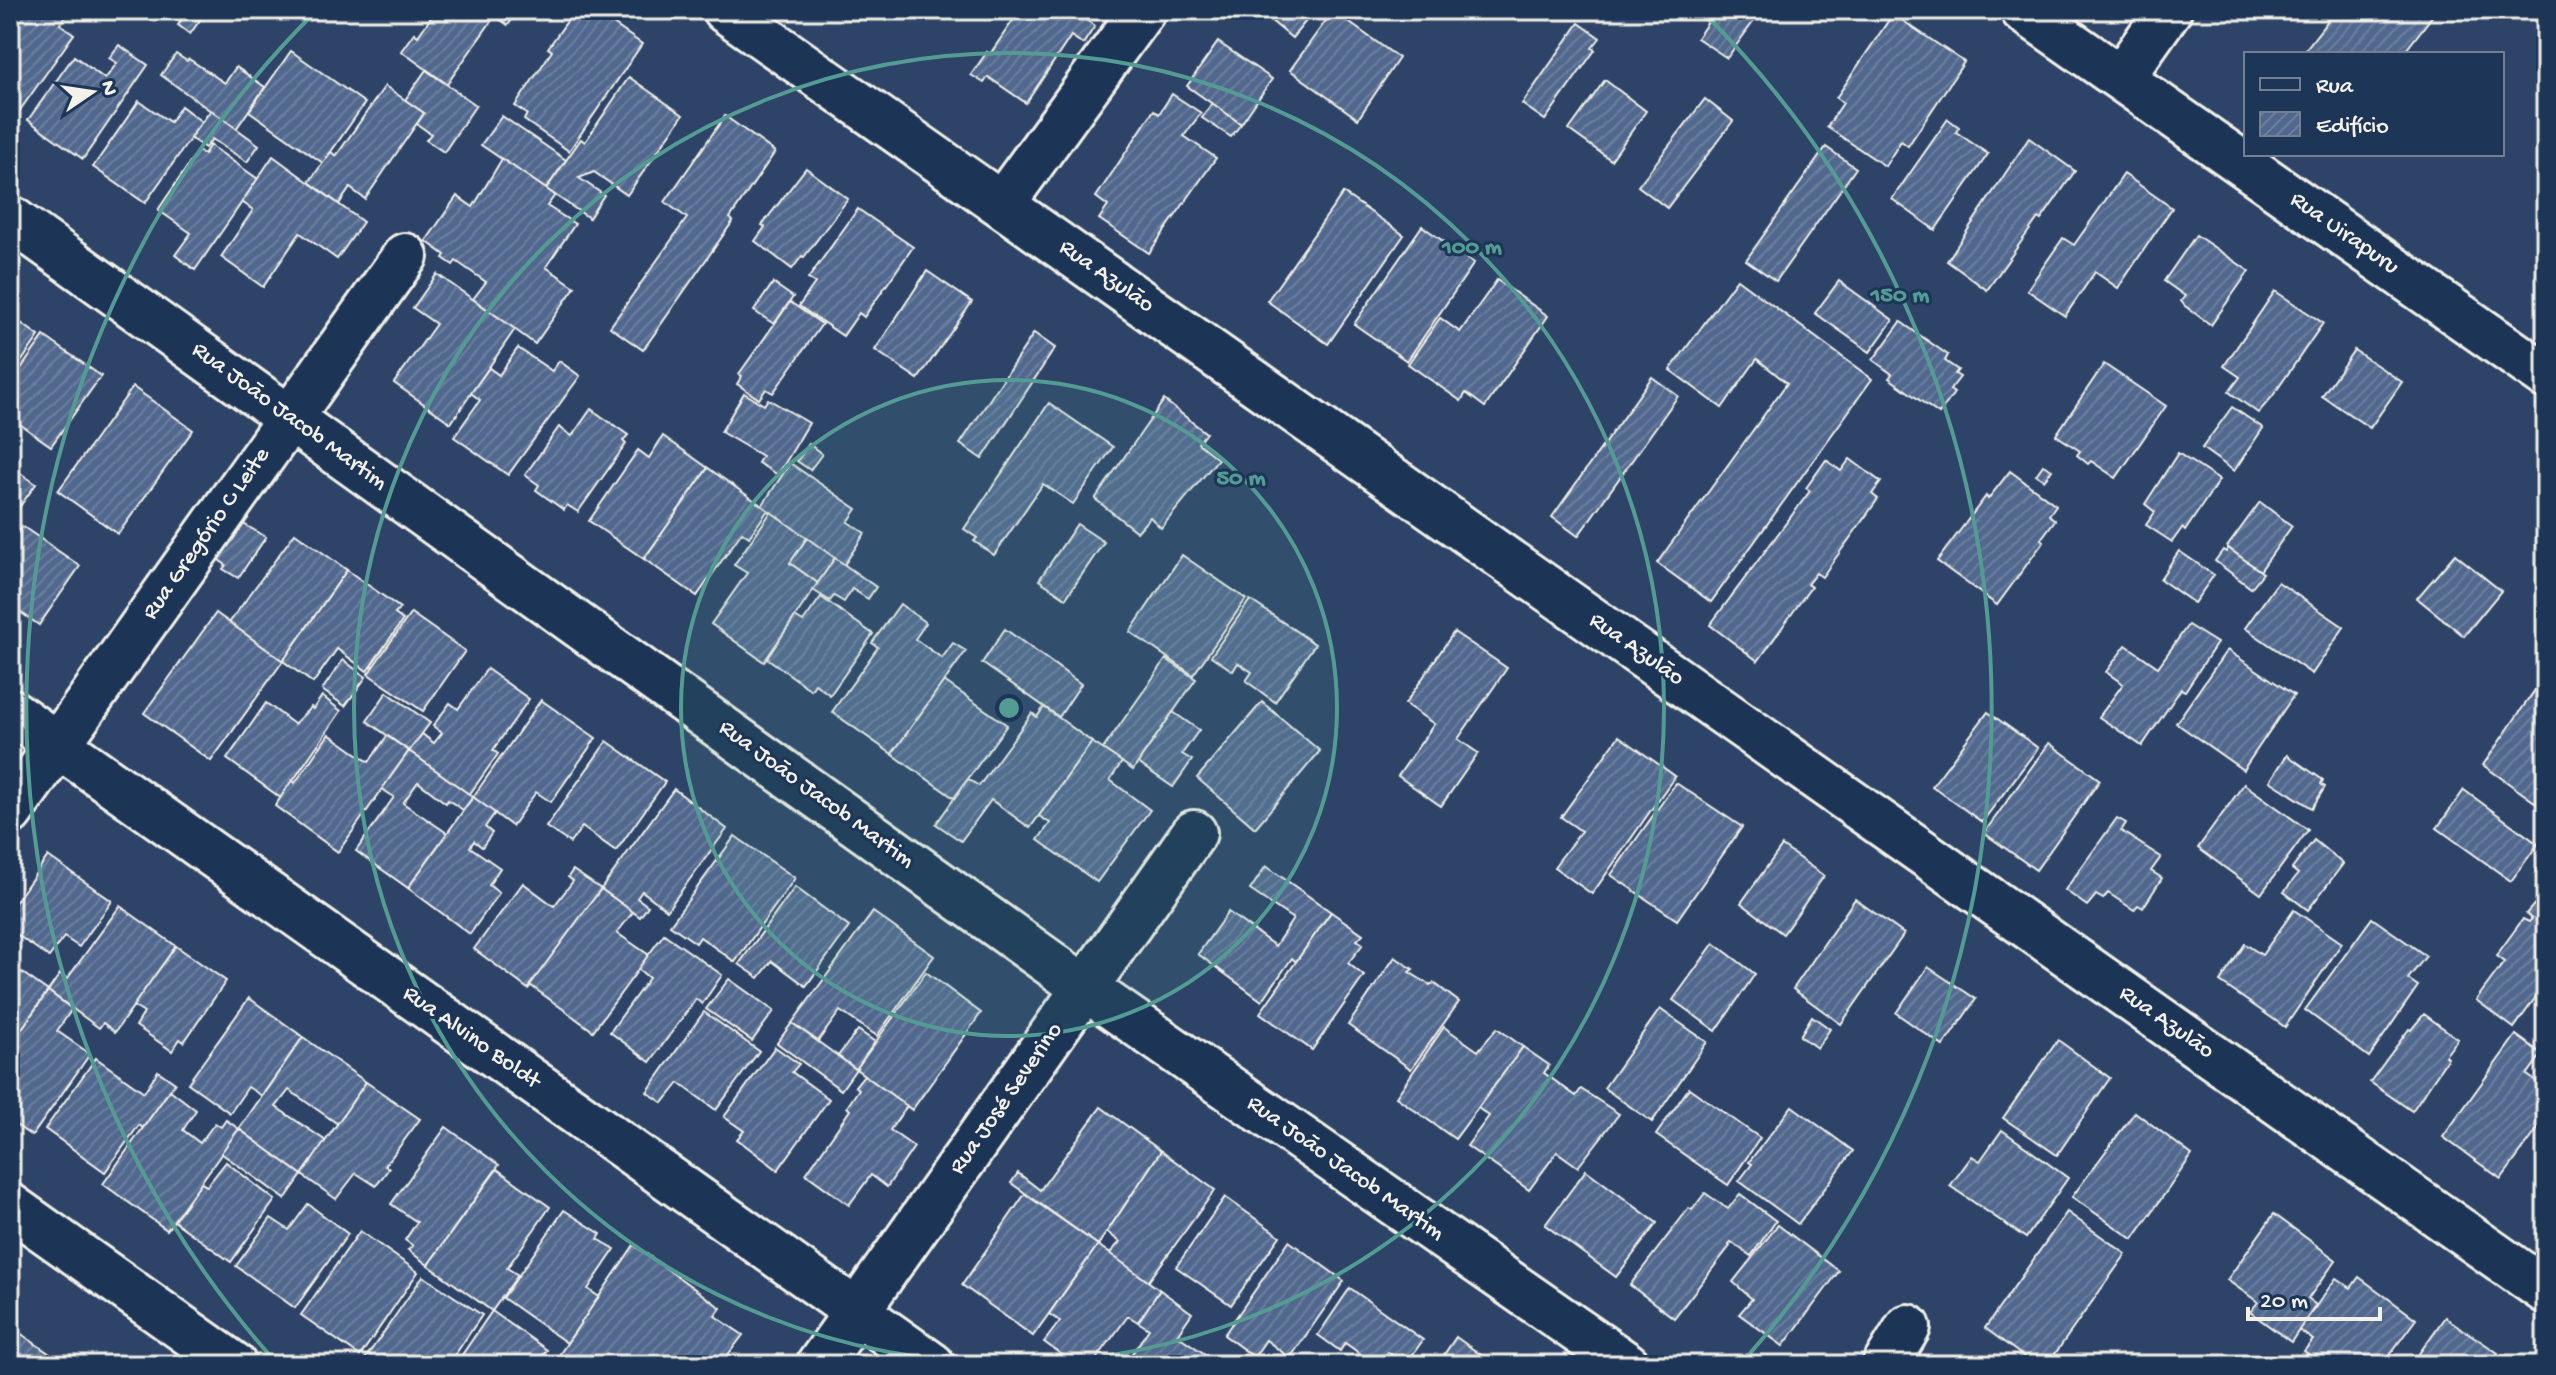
<svg xmlns="http://www.w3.org/2000/svg" width="2556" height="1375" viewBox="0 0 2556 1375" font-family="'Gochi Hand',sans-serif">
  <style>
    .building { fill: url(#building-hatch); stroke: #f4f1e8; stroke-width: 2 }
    .lines { fill: none; stroke-linecap: round; stroke-linejoin: round }
    .minor-casing { stroke: #f4f1e8; stroke-width: 50 }
    .minor { stroke: #1d3557; stroke-width: 44 }
    .ring { fill: none; stroke: #549b93; stroke-width: 4 }
    .labels { text-anchor: middle; dominant-baseline: central; stroke-width: 6; stroke-linejoin: round; paint-order: stroke }
    .street-label { font-size: 24px; fill: #f4f1e8; stroke: #1d3557 }
    .centre { fill: #549b93; stroke: #1d3557; stroke-width: 4 }
    .ring-label { font-size: 24px; text-anchor: middle; font-weight: bold; fill: #549b93; stroke: #1d3557; stroke-width: 6; stroke-linejoin: round; paint-order: stroke }
  </style>
  <defs>
    <pattern id="building-hatch" width="6" height="6" patternUnits="userSpaceOnUse" patternTransform="scale(2)"><rect width="6" height="6" fill="#51688e"/><path d="M-1 1l2-2M0 6l6-6M5 7l2-2" fill="none" stroke="#6b7e9e"/></pattern>
  </defs>
  <rect width="100%" height="100%" fill="#2d4468"/>
  <filter id="ink" filterUnits="userSpaceOnUse"><feTurbulence type="fractalNoise" baseFrequency=".0125" numOctaves="2"/><feDisplacementMap in="SourceGraphic" scale="16" xChannelSelector="R" yChannelSelector="G"/><feConvolveMatrix kernelMatrix="1 2 1 2 8 2 1 2 1" color-interpolation-filters="sRGB"/></filter>
  <g filter="url(#ink)">
    <g class="building">
      <polygon points="10,10 59,10 67,15 60,24 74,34 18,113 10,108"/>
      <polygon points="187,10 207,10 190,34 178,25"/>
      <polygon points="436,10 519,10 508,25 495,16 447,84 401,51 414,33 418,36"/>
      <polygon points="575,10 593,10 642,44 569,151 524,120 527,114 515,106 552,51 548,48"/>
      <polygon points="1020,10 1071,10 1095,26 1083,44 1071,36 1026,103 988,77 984,83 971,75 987,52 990,54"/>
      <polygon points="1258,10 1315,10 1292,38"/>
      <polygon points="1762,10 1727,58 1697,38 1708,22 1692,10"/>
      <polygon points="2336,10 2437,10 2403,54 2302,54"/>
      <polygon points="1333,11 1399,58 1358,119 1290,70"/>
      <polygon points="1893,14 1964,62 1908,146 1901,141 1885,166 1827,127 1843,103 1836,98"/>
      <polygon points="1579,23 1600,38 1592,48 1595,50 1545,120 1522,104"/>
      <polygon points="1218,42 1272,79 1241,124 1187,86"/>
      <polygon points="119,45 148,65 83,159 28,120 74,56 105,79 117,63 109,58"/>
      <polygon points="291,51 365,103 323,163 249,111"/>
      <polygon points="176,54 187,61 189,59 225,83 236,67 265,87 236,129 161,75"/>
      <polygon points="426,70 476,105 444,152 426,140 431,134 417,124 424,113 405,100"/>
      <polygon points="629,77 683,115 627,195 594,172 579,178 604,195 589,218 546,189 581,139 585,142"/>
      <polygon points="1605,80 1646,111 1611,160 1569,130"/>
      <polygon points="385,86 424,113 365,199 350,188 339,204 309,182 331,152 336,156"/>
      <polygon points="1172,94 1201,113 1184,136 1216,158 1149,253 1099,219 1108,206 1096,197 1154,110 1159,114"/>
      <polygon points="1705,99 1733,121 1667,208 1638,186"/>
      <polygon points="139,101 170,122 181,106 202,122 145,203 93,167"/>
      <polygon points="1212,103 1241,124 1231,137 1202,118"/>
      <polygon points="211,110 259,145 247,162 212,139 205,148 190,138"/>
      <polygon points="502,116 566,160 546,189 481,145"/>
      <polygon points="725,116 775,152 730,218 733,221 643,350 610,327 687,218 665,202"/>
      <polygon points="1948,119 1959,127 1956,132 1988,154 1935,230 1892,199"/>
      <polygon points="2029,138 2075,171 2041,220 2038,218 1987,290 1947,261"/>
      <polygon points="210,145 258,179 195,270 175,255 191,233 158,210 198,151 204,154"/>
      <polygon points="1826,147 1856,168 1776,281 1746,260"/>
      <polygon points="273,156 363,222 337,259 300,233 263,287 221,257 253,210 242,202"/>
      <polygon points="502,159 555,195 547,206 575,224 546,267 575,287 535,344 473,299 486,282 456,261 453,265 443,258 445,255 426,241 457,196 473,207"/>
      <polygon points="806,168 848,199 804,257 802,256 792,269 755,241 765,227 762,225"/>
      <polygon points="2124,174 2172,208 2118,288 2095,272 2065,316 2027,290 2063,238 2074,245"/>
      <polygon points="1343,193 1404,235 1328,344 1267,301"/>
      <polygon points="858,209 913,247 864,317 859,313 843,336 799,306 815,283 808,279"/>
      <polygon points="1422,226 1474,263 1407,361 1354,324"/>
      <polygon points="2196,235 2249,271 2211,325 2185,306 2181,301 2185,296 2164,281"/>
      <polygon points="927,271 972,302 918,379 875,350"/>
      <polygon points="437,274 515,329 451,423 394,383 436,324 413,308"/>
      <polygon points="1737,279 1872,379 1711,602 1657,563 1787,383 1757,359 1722,408 1670,370"/>
      <polygon points="1497,280 1548,316 1485,407 1466,393 1461,401 1408,364 1440,318 1460,332"/>
      <polygon points="1839,281 1893,320 1870,352 1815,313"/>
      <polygon points="773,283 793,297 774,324 754,311"/>
      <polygon points="2275,291 2323,323 2272,397 2258,413 2229,392 2240,377 2224,366"/>
      <polygon points="790,302 822,324 773,393 766,389 759,399 737,384 742,376 739,374"/>
      <polygon points="10,315 39,336 10,378"/>
      <polygon points="1901,322 1948,355 1945,361 1958,370 1955,374 1960,377 1950,390 1954,393 1939,414 1889,378 1892,374 1873,360"/>
      <polygon points="1034,333 1055,348 982,459 960,444"/>
      <polygon points="44,336 101,376 51,446 18,423 10,434 10,384"/>
      <polygon points="518,348 552,371 559,361 580,376 508,475 454,437 480,400 471,393 489,368 499,375"/>
      <polygon points="2354,350 2402,382 2370,428 2322,396"/>
      <polygon points="2104,364 2166,406 2116,478 2091,461 2088,464 2077,455 2080,451 2056,435"/>
      <polygon points="1652,377 1678,396 1578,536 1552,517"/>
      <polygon points="133,387 193,430 118,534 58,491"/>
      <polygon points="744,393 764,405 768,399 809,423 778,475 758,463 762,456 721,432"/>
      <polygon points="1164,400 1206,433 1198,443 1218,459 1161,528 1150,517 1137,532 1095,499"/>
      <polygon points="1049,403 1113,447 1073,504 1043,484 994,555 974,541 977,538 964,529"/>
      <polygon points="2232,407 2263,428 2234,471 2202,448"/>
      <polygon points="591,409 628,435 623,441 626,444 578,512 567,505 564,510 536,490 539,485 525,475 559,427 572,436"/>
      <polygon points="663,436 708,468 644,559 589,521 638,450 649,458"/>
      <polygon points="809,444 822,454 810,470 797,461"/>
      <polygon points="2178,453 2219,480 2185,531 2182,528 2172,542 2146,525 2155,512 2145,504"/>
      <polygon points="1850,459 1881,482 1872,494 1878,499 1822,577 1816,573 1807,584 1811,587 1758,661 1710,625 1810,491 1806,488 1826,460 1841,471"/>
      <polygon points="790,463 857,509 848,522 865,533 844,565 762,506"/>
      <polygon points="2043,465 2052,470 2044,480 2036,475"/>
      <polygon points="10,466 36,484 10,520"/>
      <polygon points="708,468 768,510 749,537 742,532 697,596 644,559"/>
      <polygon points="2010,471 2056,505 2049,515 2055,520 2041,539 2044,541 1997,605 1937,561 1986,496 1988,499"/>
      <polygon points="2260,502 2292,526 2260,571 2227,547"/>
      <polygon points="771,512 807,538 790,563 818,583 764,662 711,624 747,573 734,565"/>
      <polygon points="240,522 266,537 238,578 223,569 226,565 216,558"/>
      <polygon points="1077,524 1104,542 1066,598 1039,580"/>
      <polygon points="22,526 80,566 39,625 10,605 10,544"/>
      <polygon points="295,533 347,570 283,661 229,623"/>
      <polygon points="807,538 835,558 818,583 790,563"/>
      <polygon points="2228,548 2263,573 2251,588 2215,561 2223,550 2226,552"/>
      <polygon points="2179,551 2214,575 2194,603 2160,579"/>
      <polygon points="2455,554 2501,591 2464,636 2417,598"/>
      <polygon points="1182,555 1246,599 1193,675 1130,632"/>
      <polygon points="835,558 876,587 868,599 852,589 844,602 834,596 830,601 813,590"/>
      <polygon points="347,570 400,608 395,614 403,620 367,671 337,649 313,683 283,661"/>
      <polygon points="2278,582 2344,627 2312,674 2245,628"/>
      <polygon points="821,597 873,634 830,695 815,684 811,690 767,658 795,617 803,622"/>
      <polygon points="1250,600 1315,644 1275,702 1246,681 1252,672 1238,663 1233,671 1211,656"/>
      <polygon points="900,604 926,623 915,639 942,658 953,643 966,651 892,754 832,712 878,647 872,643"/>
      <polygon points="216,613 283,661 211,761 144,713"/>
      <polygon points="411,613 465,651 423,711 368,674"/>
      <polygon points="2188,625 2217,643 2185,691 2181,689 2142,746 2099,717 2123,684 2106,672 2126,645 2158,667"/>
      <polygon points="1005,629 1081,684 1059,717 982,663"/>
      <polygon points="1454,632 1507,668 1458,739 1478,753 1441,806 1398,776 1434,724 1405,704"/>
      <polygon points="2227,650 2294,695 2243,770 2176,723"/>
      <polygon points="1166,659 1196,679 1133,770 1103,749"/>
      <polygon points="343,660 366,677 345,706 322,690"/>
      <polygon points="487,669 529,699 493,750 498,754 469,795 409,751 422,734 434,743 442,733 433,726 450,703 458,709"/>
      <polygon points="2546,674 2546,810 2483,765"/>
      <polygon points="944,681 1007,725 954,798 892,754"/>
      <polygon points="387,692 430,723 409,751 367,721"/>
      <polygon points="322,696 341,711 281,798 227,759 266,703 294,724 311,707 313,709"/>
      <polygon points="541,700 596,738 551,802 536,792 512,826 473,797"/>
      <polygon points="1262,702 1320,751 1255,828 1197,778"/>
      <polygon points="1044,707 1092,742 1030,828 991,800 961,841 936,824 968,779 979,786 1032,713 1037,717"/>
      <polygon points="1173,712 1199,730 1182,754 1192,760 1173,787 1138,763"/>
      <polygon points="1988,712 2038,748 1982,822 1932,786"/>
      <polygon points="329,734 369,762 387,736 409,751 338,852 275,806 292,780 295,783"/>
      <polygon points="1619,736 1675,776 1592,894 1554,867 1581,831 1561,817"/>
      <polygon points="607,741 665,782 616,851 582,827 570,843 546,827"/>
      <polygon points="1092,742 1122,762 1110,780 1150,810 1097,882 1038,840 1050,823 1039,816"/>
      <polygon points="2049,743 2100,780 2036,870 1984,833"/>
      <polygon points="409,751 473,797 463,810 448,800 446,803 418,782 403,803 447,833 408,888 356,851 394,797 382,789"/>
      <polygon points="2287,755 2323,780 2321,784 2325,787 2312,808 2270,781"/>
      <polygon points="1676,783 1742,827 1677,920 1611,875"/>
      <polygon points="2244,784 2308,830 2261,894 2198,848"/>
      <polygon points="674,789 727,829 667,910 642,891 637,898 648,906 640,917 601,889"/>
      <polygon points="2464,790 2538,844 2511,881 2437,828"/>
      <polygon points="473,797 495,813 485,827 492,833 482,847 474,841 470,847 500,868 489,885 499,893 470,934 408,888"/>
      <polygon points="2117,818 2126,823 2121,831 2161,857 2151,871 2162,878 2143,908 2138,905 2134,910 2108,893 2103,899 2096,895 2087,906 2065,890"/>
      <polygon points="735,836 795,878 735,962 700,937 696,943 670,925"/>
      <polygon points="2314,840 2343,864 2308,910 2284,892 2298,874 2292,869"/>
      <polygon points="1782,846 1824,876 1783,934 1741,903"/>
      <polygon points="48,856 112,901 79,947 64,937 49,957 10,930 10,910"/>
      <polygon points="1266,866 1331,912 1296,962 1292,958 1262,1001 1198,954 1228,912 1275,946 1293,919 1250,890"/>
      <polygon points="573,870 601,889 528,989 474,949 523,883 554,906 573,881 568,877"/>
      <polygon points="795,887 849,927 806,986 772,961 759,978 739,964"/>
      <polygon points="601,889 633,912 617,933 649,955 593,1031 530,985"/>
      <polygon points="2543,894 2546,896 2546,983 2514,1028 2476,1000 2504,962 2496,956 2523,919 2529,922 2532,919 2526,914"/>
      <polygon points="1855,899 1904,934 1841,1024 1793,989"/>
      <polygon points="120,906 176,946 115,1032 103,1023 99,1028 48,991 60,974 67,979"/>
      <polygon points="2294,910 2342,943 2285,1027 2220,982 2245,944 2262,955"/>
      <polygon points="873,912 934,956 877,1036 840,1011 818,1041 792,1023"/>
      <polygon points="1331,912 1363,934 1357,940 1363,944 1348,963 1364,976 1312,1050 1260,1013"/>
      <polygon points="2372,918 2426,956 2408,979 2418,986 2369,1057 2305,1010"/>
      <polygon points="664,934 722,975 702,1004 696,999 650,1062 610,1032 649,978 638,969"/>
      <polygon points="1714,943 1755,974 1716,1031 1673,1000"/>
      <polygon points="176,946 226,981 184,1042 180,1039 172,1051 136,1026 144,1013 133,1006"/>
      <polygon points="1395,957 1413,969 1409,972 1430,985 1434,983 1459,1002 1411,1069 1348,1025"/>
      <polygon points="10,964 48,991 10,1046"/>
      <polygon points="1928,967 1976,999 1943,1046 1896,1013"/>
      <polygon points="926,972 981,1013 912,1110 856,1069"/>
      <polygon points="729,979 774,1011 752,1041 706,1009"/>
      <polygon points="48,991 72,1009 57,1031 90,1054 32,1136 10,1121 10,1046"/>
      <polygon points="249,998 303,1037 262,1096 248,1087 230,1113 188,1083"/>
      <polygon points="1660,1009 1707,1042 1652,1122 1604,1088"/>
      <polygon points="704,1012 759,1051 716,1110 679,1083 663,1103 647,1092"/>
      <polygon points="2424,1014 2458,1039 2445,1056 2448,1058 2412,1111 2370,1082 2409,1029 2411,1030"/>
      <polygon points="1812,1016 1830,1029 1817,1048 1800,1036"/>
      <polygon points="792,1023 856,1069 841,1090 777,1043"/>
      <polygon points="1444,1027 1478,1051 1497,1028 1523,1047 1455,1139 1396,1097"/>
      <polygon points="858,1030 875,1042 856,1069 838,1056"/>
      <polygon points="2516,1035 2542,1054 2527,1075 2546,1088 2546,1118 2501,1179 2443,1137"/>
      <polygon points="303,1037 366,1082 338,1124 289,1090 276,1107 326,1141 302,1175 239,1129"/>
      <polygon points="2058,1040 2110,1078 2057,1155 2003,1118"/>
      <polygon points="775,1047 799,1064 792,1072 829,1099 778,1170 737,1139 744,1131 724,1117"/>
      <polygon points="1523,1047 1549,1065 1544,1073 1576,1096 1581,1089 1619,1114 1578,1167 1557,1152 1529,1190 1467,1146 1489,1116 1478,1108"/>
      <polygon points="96,1058 144,1092 158,1071 175,1083 143,1128 139,1125 105,1172 45,1129"/>
      <polygon points="864,1075 907,1106 890,1130 914,1147 887,1187 871,1175 849,1205 806,1174 850,1110 847,1107 859,1089 855,1086"/>
      <polygon points="366,1082 420,1119 385,1166 389,1168 376,1186 356,1173 336,1199 302,1175"/>
      <polygon points="1689,1088 1760,1138 1728,1185 1656,1135"/>
      <polygon points="170,1090 196,1110 183,1130 200,1143 215,1123 221,1127 226,1120 239,1129 167,1230 103,1184"/>
      <polygon points="1792,1106 1853,1151 1798,1224 1739,1181 1752,1164 1749,1162"/>
      <polygon points="1101,1107 1161,1151 1098,1245 1011,1183 1018,1173 1040,1190"/>
      <polygon points="2135,1112 2192,1155 2133,1239 2072,1197"/>
      <polygon points="446,1127 499,1165 428,1265 408,1250 413,1246 405,1240 417,1222 391,1204"/>
      <polygon points="239,1129 302,1175 285,1199 221,1153"/>
      <polygon points="2002,1130 2068,1178 2026,1238 1950,1186 1972,1156 1980,1161"/>
      <polygon points="1161,1151 1215,1190 1148,1282 1109,1254 1120,1242 1107,1232"/>
      <polygon points="226,1162 275,1200 231,1262 174,1221 201,1183 207,1186"/>
      <polygon points="497,1169 550,1207 507,1268 518,1275 492,1311 428,1265"/>
      <polygon points="1586,1170 1657,1223 1616,1277 1545,1225"/>
      <polygon points="1705,1193 1728,1209 1740,1194 1776,1221 1751,1256 1731,1242 1729,1245 1730,1246 1674,1318 1630,1285 1689,1208 1692,1210"/>
      <polygon points="1025,1194 1098,1245 1033,1336 962,1285"/>
      <polygon points="1225,1197 1280,1236 1231,1305 1176,1267"/>
      <polygon points="308,1204 348,1234 295,1308 236,1266 271,1218 289,1230"/>
      <polygon points="564,1210 601,1234 598,1239 615,1249 588,1289 599,1297 567,1343 503,1298"/>
      <polygon points="2067,1212 2126,1254 2047,1365 2035,1365 1985,1328"/>
      <polygon points="2274,1214 2336,1260 2308,1299 2316,1305 2291,1342 2250,1312 2258,1302 2227,1280"/>
      <polygon points="1778,1225 1839,1271 1783,1346 1739,1314 1752,1299 1733,1282"/>
      <polygon points="360,1231 418,1272 360,1356 301,1315"/>
      <polygon points="1289,1241 1344,1281 1290,1358 1266,1340 1254,1357 1224,1335"/>
      <polygon points="634,1245 721,1308 715,1316 743,1335 720,1365 567,1365 557,1358"/>
      <polygon points="1098,1245 1160,1290 1138,1322 1128,1316 1092,1365 1076,1365 1044,1342 1060,1321 1049,1314"/>
      <polygon points="423,1276 482,1315 448,1365 374,1365 365,1359"/>
      <polygon points="2359,1277 2416,1319 2382,1365 2323,1365 2304,1351 2313,1340 2299,1330 2336,1278 2351,1288"/>
      <polygon points="1350,1288 1423,1340 1405,1365 1388,1352 1376,1365 1345,1343 1340,1351 1318,1335"/>
      <polygon points="1160,1290 1192,1313 1177,1335 1208,1356 1203,1365 1124,1365 1149,1329 1138,1322"/>
      <polygon points="492,1311 547,1350 536,1365 455,1365"/>
      <polygon points="2445,1317 2498,1353 2490,1365 2411,1365"/>
      <polygon points="10,1326 60,1361 57,1365 10,1365"/>
      <polygon points="1456,1337 1495,1365 1437,1365"/>
    </g>
    <g class="lines">
      <g class="minor-casing">
        <g id="minor">
          <polyline points="725,10 2546,1291"/>
          <polyline points="2023,10 2546,376"/>
          <polyline points="2121,78 2169,10"/>
          <polyline points="1002,204 1143,10"/>
          <polyline points="10,218 1085,988 1627,1365"/>
          <polyline points="10,711 932,1365"/>
          <polyline points="10,812 405,256"/>
          <polyline points="10,1206 234,1365"/>
          <polyline points="819,1365 1194,833"/>
          <polyline points="1885,1365 1908,1327"/>
        </g>
      </g>
      <use href="#minor" class="minor"/>
    </g>
  </g>
  <circle cx="1009" cy="708" r="328" fill="#549b93" fill-opacity=".12"/>
  <g class="ring">
    <circle cx="1009" cy="708" r="328"/>
    <circle cx="1009" cy="708" r="655"/>
    <path d="M273 1359A983 983 0 0 1 314 13M1704 13A983 983 0 0 1 1745 1359"/>
  </g>
  <g class="labels">
    <g class="street-label">
      <text transform="translate(2344 234) rotate(35)">Rua Uirapuru</text>
      <text transform="translate(1106 277) rotate(35)">Rua Azulão</text>
      <text transform="translate(289 417) rotate(36)">Rua João Jacob Martim</text>
      <text transform="translate(207 534) rotate(-55)">Rua Gregório C Leite</text>
      <text transform="translate(1636 650) rotate(35)">Rua Azulão</text>
      <text transform="translate(816 795) rotate(36)">Rua João Jacob Martim</text>
      <text transform="translate(2166 1023) rotate(35)">Rua Azulão</text>
      <text transform="translate(471 1038) rotate(35)">Rua Alvino Boldt</text>
      <text transform="translate(1007 1099) rotate(-55)">Rua José Severino</text>
      <text transform="translate(1345 1169) rotate(35)">Rua João Jacob Martim</text>
    </g>
  </g>
  <circle cx="1009" cy="708" r="12" class="centre"/>
  <g class="ring-label">
    <text x="1472" y="253">100 m</text>
    <text x="1900" y="301">150 m</text>
    <text x="1241" y="484">50 m</text>
  </g>
  <rect width="2556" height="1375" fill="none" stroke="#1d3557" stroke-width="40"/>
  <rect x="20" y="20" width="2516" height="1335" fill="none" stroke="#f4f1e8" stroke-width="3" filter="url(#ink)"/>
  <rect x="2244" y="52" width="260" height="104" fill="#1d3557" stroke="#738091" stroke-width="2"/>
  <rect x="2260" y="78" width="40" height="12" fill="#1d3557" stroke="#738091" stroke-width="2"/>
  <text x="2316" y="92" font-size="24" fill="#f4f1e8">Rua</text>
  <rect x="2260" y="112" width="40" height="24" fill="url(#building-hatch)" stroke="#738091" stroke-width="2"/>
  <text x="2316" y="132" font-size="24" fill="#f4f1e8">Edifício</text>
  <g transform="translate(92 92) rotate(77)" stroke="#1d3557" stroke-width="6" paint-order="stroke">
  <path d="M0-6L14 30L0 20L-14 30Z" fill="#f4f1e8"/>
  <text y="-12" font-size="22" font-weight="bold" text-anchor="middle" fill="#f4f1e8">N</text>
  </g>
  <path d="M2248 1307v12h132v-12" fill="none" stroke="#f4f1e8" stroke-width="4"/>
  <text x="2260" y="1307" font-size="24" fill="#f4f1e8" stroke="#1d3557" stroke-width="6" paint-order="stroke">20 m</text>
</svg>
